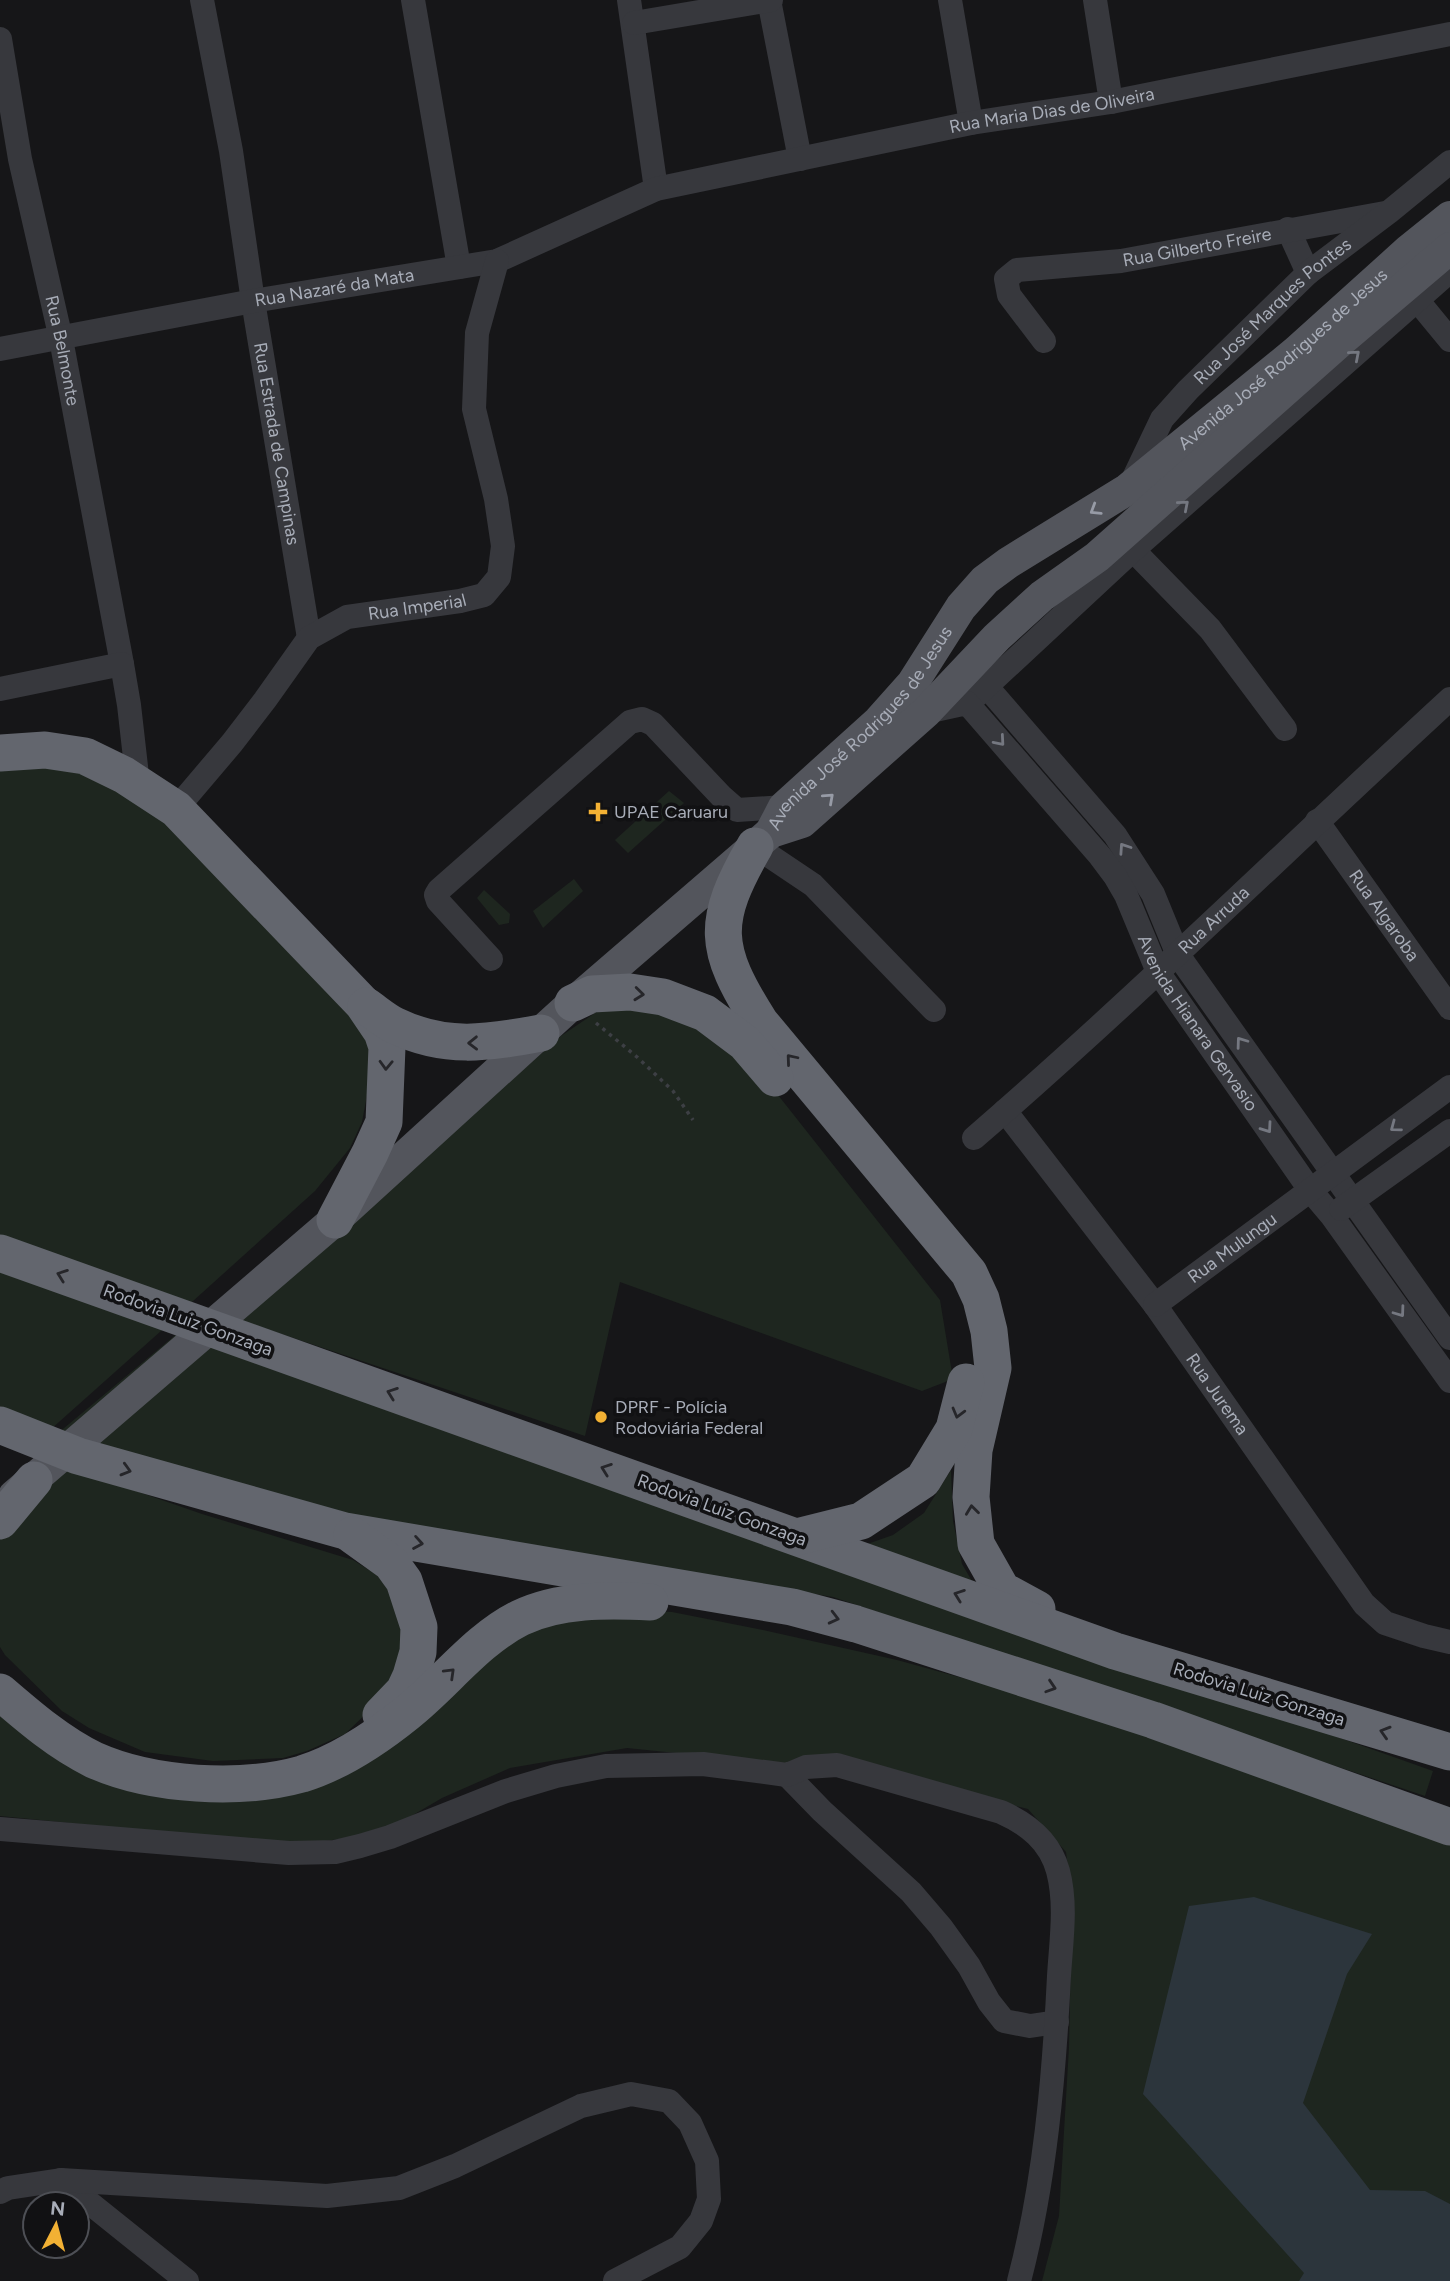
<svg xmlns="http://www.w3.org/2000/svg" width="1450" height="2281" viewBox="0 0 1450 2281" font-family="Figtree,sans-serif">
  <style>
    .green { fill: #1e261f }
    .water { fill: #2c353c }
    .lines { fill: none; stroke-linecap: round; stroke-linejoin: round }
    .path { stroke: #3d3f44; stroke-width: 3.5; stroke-dasharray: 3.5 5; stroke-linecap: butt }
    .minor { stroke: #37383d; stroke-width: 24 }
    .major { stroke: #53555c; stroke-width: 32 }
    .highway { stroke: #63666e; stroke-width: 37 }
    .oneway { stroke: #757881 }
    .oneway2 { stroke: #979ba6 }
    .oneway3 { stroke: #26262a }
    .poi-dot { fill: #f2b134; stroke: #111113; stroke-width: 2.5 }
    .labels { text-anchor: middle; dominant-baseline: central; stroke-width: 7; stroke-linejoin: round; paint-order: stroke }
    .street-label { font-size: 18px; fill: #a8adb8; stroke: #111113 }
    .poi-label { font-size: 18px; fill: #a8adb8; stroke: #111113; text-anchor: start }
  </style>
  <rect width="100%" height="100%" fill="#161618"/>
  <g class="green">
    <polygon points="48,759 174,814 361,1022 370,1052 370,1079 362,1122 350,1148 315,1191 182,1311 0,1242 0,760"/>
    <polygon points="669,791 684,803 628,853 615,840"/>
    <polygon points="574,879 583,891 543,928 533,911"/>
    <polygon points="484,890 510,914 509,923 499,925 477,898"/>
    <polygon points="667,1005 744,1052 940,1300 953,1379 922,1391 620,1282 585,1436 240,1320 561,1036 598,1011"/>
    <polygon points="0,1269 171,1322 41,1438 0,1416"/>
    <polygon points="185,1327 1433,1771 1425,1796 833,1597 423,1531 299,1508 51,1439"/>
    <polygon points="70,1468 202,1514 353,1560 377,1575 392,1594 403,1622 405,1660 374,1706 345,1734 307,1751 283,1758 213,1761 145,1752 89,1728 62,1711 5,1655 0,1647 0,1535 59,1475"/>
    <polygon points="951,1470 953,1521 962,1564 983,1600 853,1549 893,1535 924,1513"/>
    <polygon points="605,1607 672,1612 763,1630 897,1660 1075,1709 1450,1844 1450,2281 1042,2281 1059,2216 1069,2047 1072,1899 1066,1852 1028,1809 874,1770 783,1764 627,1748 510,1768 442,1798 396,1825 348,1838 292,1845 0,1816 0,1704 104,1777 297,1786 522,1628"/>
  </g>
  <polygon class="water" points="1254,1897 1372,1934 1347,1974 1303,2103 1370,2190 1425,2191 1450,2204 1450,2281 1299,2281 1304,2273 1143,2094 1189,1906"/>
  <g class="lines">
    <polyline class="path" points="596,1023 637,1057 673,1091 693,1120"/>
    <g class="minor">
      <path id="s1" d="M202,0l29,151 22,150 56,337"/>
      <polyline points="413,0 459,267"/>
      <polyline points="629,0 656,189"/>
      <polyline points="769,0 800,159"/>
      <polyline points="950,0 971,123"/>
      <polyline points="1095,0 1111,102"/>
      <polyline points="634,23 771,0"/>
      <path id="s2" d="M0,39l20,120 41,180 61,325"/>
      <polyline points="1288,229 1308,273"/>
      <polyline points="1424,285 1417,300 1450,340"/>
      <path id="s3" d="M1044,341l-35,-46 -3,-16 11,-9 104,-9 264,-48"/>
      <path id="s4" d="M0,349l253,-48 244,-40 159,-72 315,-66 140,-21 339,-68"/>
      <path id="s5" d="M1130,486l32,-67 26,-29 120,-117 81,-61 61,-50"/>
      <polyline points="1133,550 1210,629 1285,729"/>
      <polyline points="954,681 987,687 1115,835 1153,894 1178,955 1450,1338"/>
      <polyline points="0,689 122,664 129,705 138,784"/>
      <polyline points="976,696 1133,550 1450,271"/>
      <path id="s6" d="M926,712l41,-9 133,153 15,20 11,19 32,77 152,218 22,26 118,165"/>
      <path id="s7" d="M176,809l56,-66 33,-43 44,-62 38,-21 113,-16 24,-6 15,-18 4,-31 -7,-47 -22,-90 3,-76 20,-72"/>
      <path id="s8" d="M1317,821l133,187"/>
      <polyline points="755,846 813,885 934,1010"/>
      <polyline points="491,959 438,901 436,895 439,890 630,722 642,719 653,724 721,796 737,810 784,807"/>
      <path id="s9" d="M1005,1111l150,194 209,299 21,19 39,13 26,6"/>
      <path id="s10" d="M974,1138c163,-141 317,-293 476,-439"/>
      <polyline points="1341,1209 1450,1131"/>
      <path id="s11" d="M1155,1305l295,-218"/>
      <polyline points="787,1775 822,1811 911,1892 941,1927 969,1966 989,2002 1004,2021 1030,2026 1057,2022"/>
      <path d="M0,1829l289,24 46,-1 25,-6 30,-9 116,-46 50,-15 50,-10 97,-2 84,11 19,-8 31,-2 164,47c27,12 49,29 57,59 9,34 3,71 1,105 -5,102 -14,206 -40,305"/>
      <polyline points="61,2180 187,2281"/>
      <polyline points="0,2192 8,2188 61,2180 327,2196 399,2188 455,2166 581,2106 631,2094 669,2101 690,2123 707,2161 709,2199 701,2221 680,2247 615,2281"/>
    </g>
    <g class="major">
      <path id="s12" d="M771,832l13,-25 95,-86 33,-37 49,-77 24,-27 23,-17 120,-74 169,-138 112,-101 41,-33"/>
      <polyline points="14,1496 335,1220 573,1003 755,846 771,832 802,822 926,712 997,637 1042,596 1097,557 1344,338 1450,248"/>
    </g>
    <g class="highway">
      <polyline points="0,753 45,750 85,756 124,775 176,809 363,1004 382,1032 387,1047 384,1122 370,1153 335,1220"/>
      <path d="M755,846c-44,76 -42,102 5,176l209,251 12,26 8,32 4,37 -19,82 -3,47 5,47 26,46 35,19"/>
      <polyline points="573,1003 592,994 630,992 663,997 705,1013 745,1043 775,1078"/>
      <path d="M366,1006c9,6 18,14 28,19 51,25 93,18 147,8"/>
      <polyline points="0,1253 1115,1651 1450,1752"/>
      <polyline points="0,1425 78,1456 345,1531 792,1607 856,1624 1153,1720 1450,1827"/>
      <polyline points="0,1521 34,1480"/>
      <polyline points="352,1535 391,1563 404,1581 419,1627 418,1652 411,1676 404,1691 381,1715"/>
      <polyline points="797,1537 861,1521 923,1480 954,1429 966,1382"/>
      <path d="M0,1692c29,25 59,51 94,68 58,26 147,31 208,14 39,-12 74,-36 105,-61 38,-30 69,-73 113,-95 39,-19 88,-18 130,-16"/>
    </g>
  </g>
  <defs><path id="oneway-chevron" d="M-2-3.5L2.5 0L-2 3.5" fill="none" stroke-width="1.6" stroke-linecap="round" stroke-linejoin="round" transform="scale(1.75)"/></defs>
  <g class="oneway">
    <use href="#oneway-chevron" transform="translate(1355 355) rotate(-41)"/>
    <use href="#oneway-chevron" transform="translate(1184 505) rotate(-41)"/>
    <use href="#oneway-chevron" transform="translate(1000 741) rotate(49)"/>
    <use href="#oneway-chevron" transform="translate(1124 848) rotate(-124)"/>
    <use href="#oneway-chevron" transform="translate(1241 1042) rotate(-126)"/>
    <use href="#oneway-chevron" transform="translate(1395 1127) rotate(143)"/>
    <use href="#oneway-chevron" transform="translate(1267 1128) rotate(55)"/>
    <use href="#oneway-chevron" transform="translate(1400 1312) rotate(54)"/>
  </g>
  <g class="oneway2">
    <use href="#oneway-chevron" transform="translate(1095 510) rotate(148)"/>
    <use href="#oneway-chevron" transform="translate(829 798) rotate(-42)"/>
  </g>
  <g class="oneway3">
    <use href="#oneway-chevron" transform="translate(639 994) rotate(6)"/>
    <use href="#oneway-chevron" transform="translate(473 1043) rotate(179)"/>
    <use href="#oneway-chevron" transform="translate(791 1059) rotate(-130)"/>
    <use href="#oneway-chevron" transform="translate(386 1065) rotate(92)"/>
    <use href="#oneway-chevron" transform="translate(62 1275) rotate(-160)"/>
    <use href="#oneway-chevron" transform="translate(392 1393) rotate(-160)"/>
    <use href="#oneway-chevron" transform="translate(958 1413) rotate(105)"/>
    <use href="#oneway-chevron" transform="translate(606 1469) rotate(-160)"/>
    <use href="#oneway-chevron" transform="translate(126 1470) rotate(16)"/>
    <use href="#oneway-chevron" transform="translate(972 1510) rotate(-97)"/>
    <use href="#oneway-chevron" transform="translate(418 1543) rotate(10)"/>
    <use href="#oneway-chevron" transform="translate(959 1595) rotate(-160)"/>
    <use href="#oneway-chevron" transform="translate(834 1618) rotate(14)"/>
    <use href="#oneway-chevron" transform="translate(450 1673) rotate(-44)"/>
    <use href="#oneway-chevron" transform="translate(1051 1687) rotate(18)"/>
    <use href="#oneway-chevron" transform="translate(1385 1732) rotate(-163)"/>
  </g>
  <g class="poi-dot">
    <path d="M594.5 801.5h7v7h7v7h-7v7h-7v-7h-7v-7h7z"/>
    <circle cx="601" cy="1417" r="7"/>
  </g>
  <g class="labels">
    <g class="street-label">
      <text stroke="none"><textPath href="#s4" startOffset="1083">Rua Maria Dias de Oliveira</textPath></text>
      <text stroke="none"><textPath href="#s3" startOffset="270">Rua Gilberto Freire</textPath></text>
      <text stroke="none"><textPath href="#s4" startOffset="340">Rua Nazaré da Mata</textPath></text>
      <text stroke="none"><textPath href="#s5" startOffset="229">Rua José Marques Pontes</textPath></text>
      <text stroke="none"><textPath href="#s2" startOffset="318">Rua Belmonte</textPath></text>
      <text stroke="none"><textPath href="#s12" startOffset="705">Avenida José Rodrigues de Jesus</textPath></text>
      <text stroke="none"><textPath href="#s1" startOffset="450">Rua Estrada de Campinas</textPath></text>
      <text stroke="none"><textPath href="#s7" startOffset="331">Rua Imperial</textPath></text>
      <text stroke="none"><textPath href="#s12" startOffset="138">Avenida José Rodrigues de Jesus</textPath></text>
      <text stroke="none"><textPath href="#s8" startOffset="116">Rua Algaroba</textPath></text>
      <text stroke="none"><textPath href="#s10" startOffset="324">Rua Arruda</textPath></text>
      <text stroke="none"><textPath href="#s6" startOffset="439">Avenida Hianara Gervasio</textPath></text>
      <text stroke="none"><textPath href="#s11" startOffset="96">Rua Mulungu</textPath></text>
      <text transform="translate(188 1320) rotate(20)">Rodovia Luiz Gonzaga</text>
      <text stroke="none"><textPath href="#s9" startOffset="354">Rua Jurema</textPath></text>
      <text transform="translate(722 1510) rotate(20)">Rodovia Luiz Gonzaga</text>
      <text transform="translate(1259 1694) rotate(17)">Rodovia Luiz Gonzaga</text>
    </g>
    <g class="poi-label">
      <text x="614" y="812">UPAE Caruaru</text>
      <text x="615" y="1407">DPRF - Polícia<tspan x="615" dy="21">Rodoviária Federal</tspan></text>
    </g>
  </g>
  <g transform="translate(56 2225) rotate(6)"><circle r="33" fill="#111113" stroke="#4d4f55" stroke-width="2"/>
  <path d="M0-5L12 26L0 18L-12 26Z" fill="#f2b134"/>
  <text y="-10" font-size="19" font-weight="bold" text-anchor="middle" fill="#a8adb8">N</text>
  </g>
</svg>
